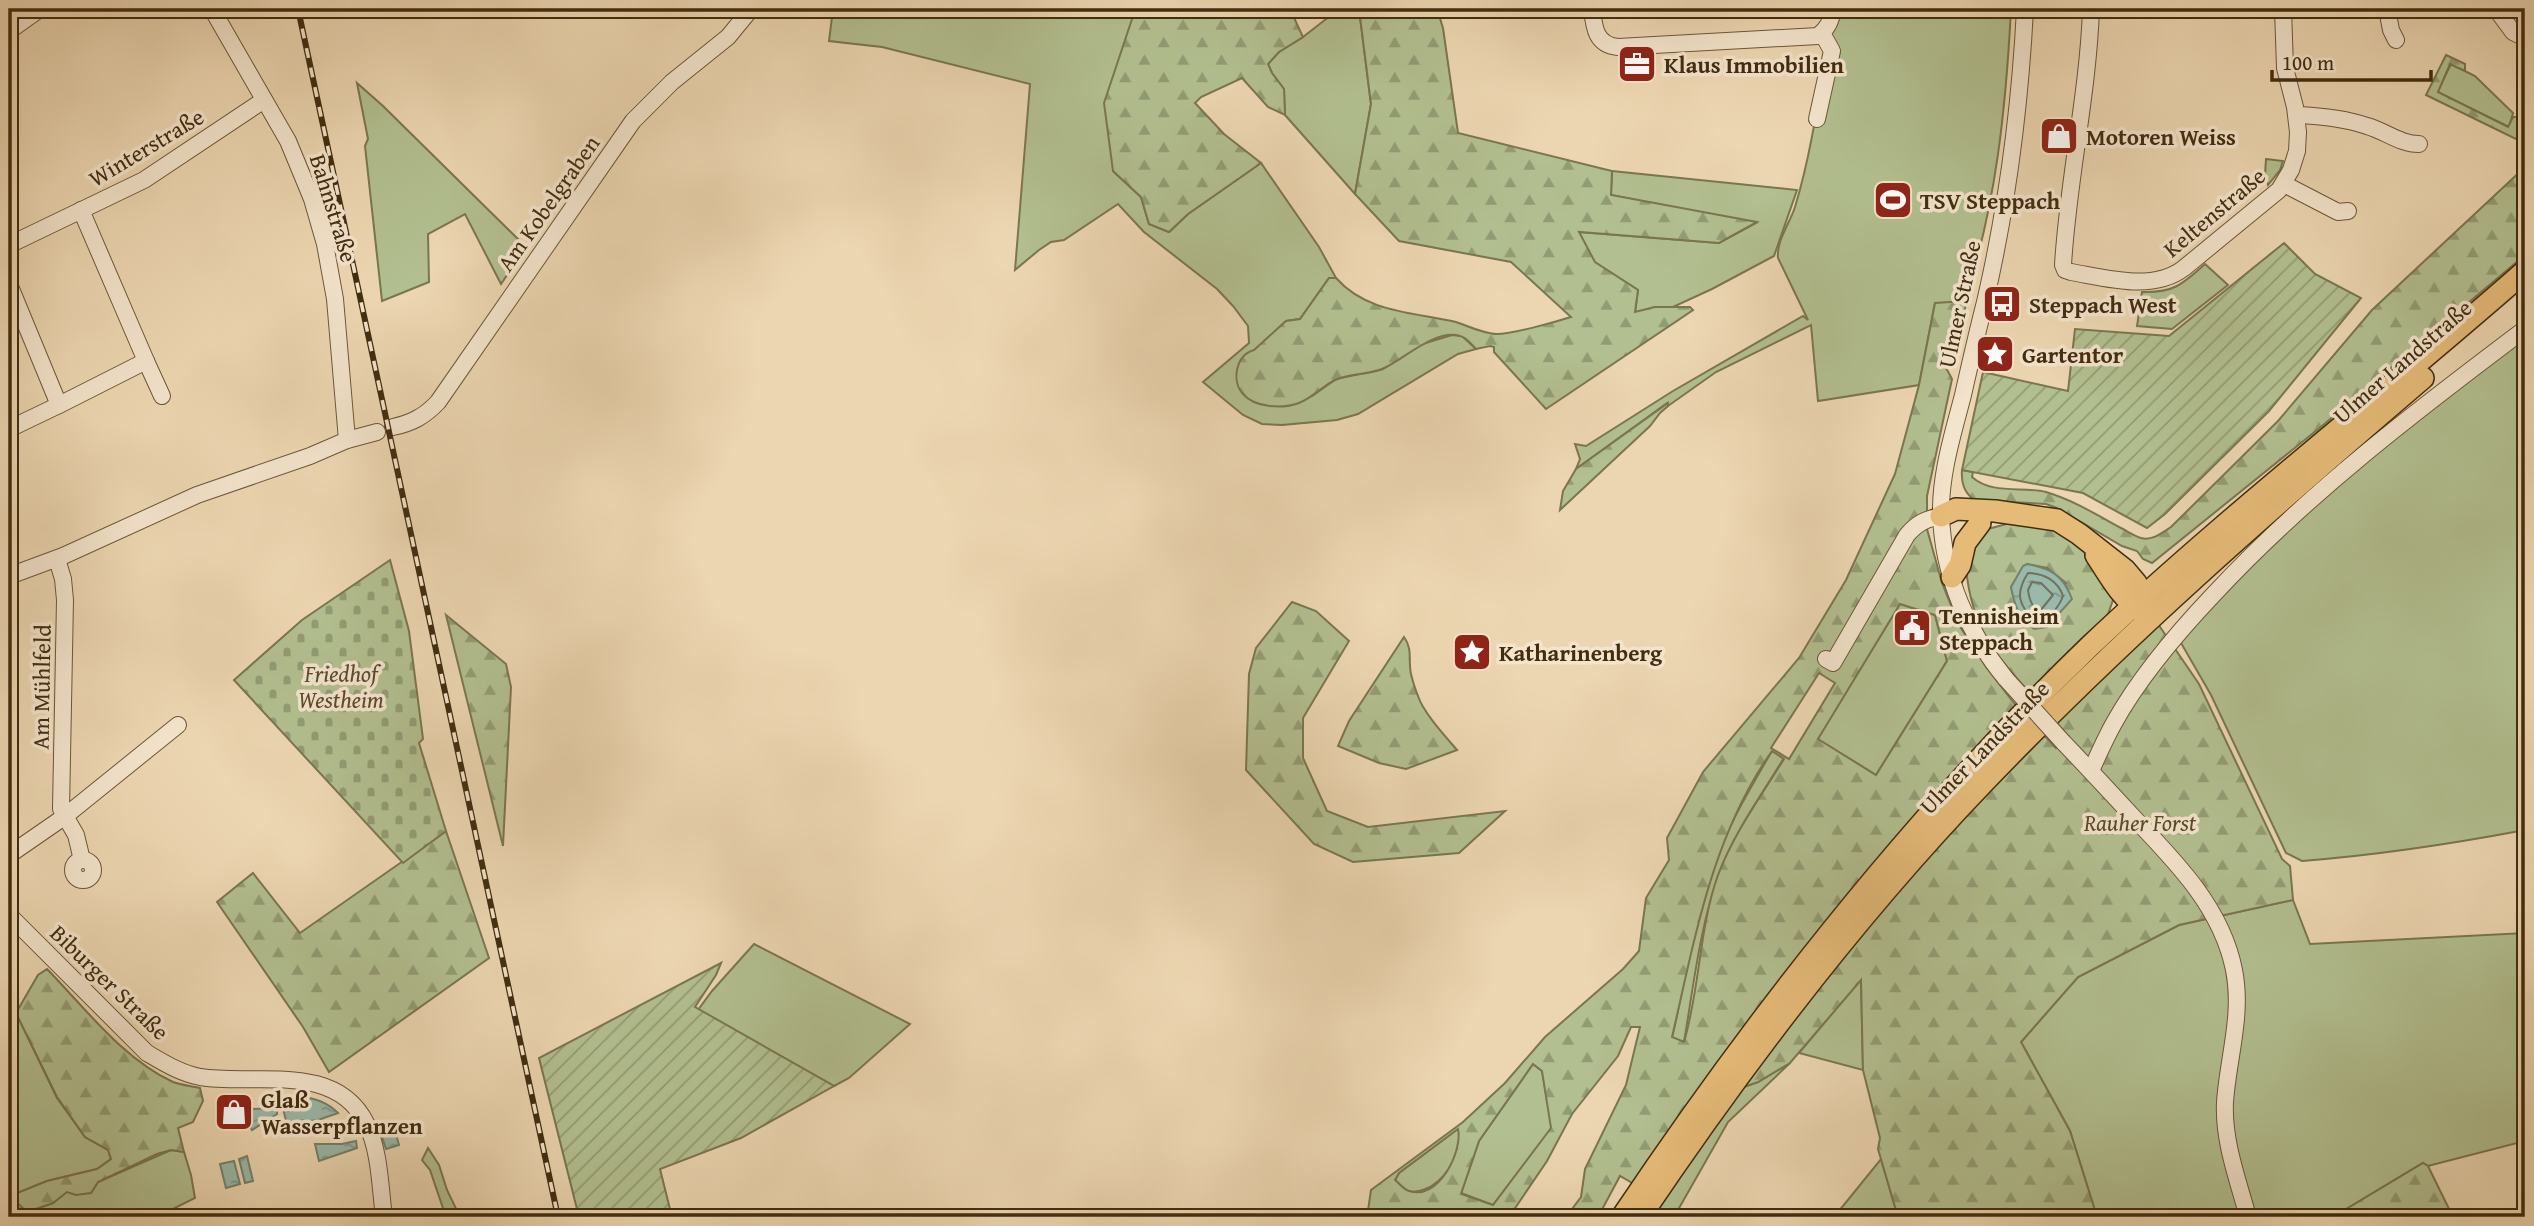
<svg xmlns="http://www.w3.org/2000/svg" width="2534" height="1226" viewBox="0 0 2534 1226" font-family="'Gentium Book Plus',serif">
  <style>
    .green { fill: #b2bf90; stroke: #7a7650; stroke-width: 2 }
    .forest { fill: url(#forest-firs); stroke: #7a7650; stroke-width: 2; fill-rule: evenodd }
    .cemetery { fill: url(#cemetery-stones); stroke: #7a7650; stroke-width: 2 }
    .garden { fill: url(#garden-furrows); stroke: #7a7650; stroke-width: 2 }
    .water { fill: url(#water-ripples); stroke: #76816c; stroke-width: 2 }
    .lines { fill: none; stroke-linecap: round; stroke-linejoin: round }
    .shore { stroke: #6e735c; stroke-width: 2 }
    .minor-casing { stroke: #6c5738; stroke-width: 18 }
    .major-casing { stroke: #422d0f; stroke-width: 24 }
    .minor { stroke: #f3e4cc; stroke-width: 16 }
    .major { stroke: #e6bb78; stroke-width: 21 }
    .rail-casing { stroke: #422d0f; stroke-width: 6 }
    .rail { stroke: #f3e4cc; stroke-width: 3.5; stroke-dasharray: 10; stroke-linecap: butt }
    .minor-bridge-casing { stroke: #6c5738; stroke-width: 18; stroke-linecap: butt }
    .minor-bridge { stroke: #f3e4cc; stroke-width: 16 }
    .labels { text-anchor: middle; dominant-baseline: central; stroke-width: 7; stroke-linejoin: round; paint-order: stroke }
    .poi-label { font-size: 23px; font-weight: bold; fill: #422d0f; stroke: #f3e4cc; text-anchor: start }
    .street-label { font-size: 23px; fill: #422d0f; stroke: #f3e4cc }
    .park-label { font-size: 23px; font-style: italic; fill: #584a29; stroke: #f3e4cc }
  </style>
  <defs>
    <pattern id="forest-firs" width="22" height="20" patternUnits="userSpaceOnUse" patternTransform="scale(1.75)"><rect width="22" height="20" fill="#b2bf90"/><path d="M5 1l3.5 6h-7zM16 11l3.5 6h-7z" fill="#929c74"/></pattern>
    <pattern id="cemetery-stones" width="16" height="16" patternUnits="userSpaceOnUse" patternTransform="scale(1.75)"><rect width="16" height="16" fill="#b2bf90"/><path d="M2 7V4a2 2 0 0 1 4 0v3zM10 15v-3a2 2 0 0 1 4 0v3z" fill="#929c74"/></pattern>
    <pattern id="garden-furrows" width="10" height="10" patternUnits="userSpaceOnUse" patternTransform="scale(1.75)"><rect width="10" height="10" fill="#b2bf90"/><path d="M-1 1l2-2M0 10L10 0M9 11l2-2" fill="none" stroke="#929c74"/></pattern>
    <pattern id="water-ripples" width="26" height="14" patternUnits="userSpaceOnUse" patternTransform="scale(1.75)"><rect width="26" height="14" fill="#99b9aa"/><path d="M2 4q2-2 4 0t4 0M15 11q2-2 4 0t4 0" fill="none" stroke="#7e9789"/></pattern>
  </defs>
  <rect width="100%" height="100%" fill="#ecd6b1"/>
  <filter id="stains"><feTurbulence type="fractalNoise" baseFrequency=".00286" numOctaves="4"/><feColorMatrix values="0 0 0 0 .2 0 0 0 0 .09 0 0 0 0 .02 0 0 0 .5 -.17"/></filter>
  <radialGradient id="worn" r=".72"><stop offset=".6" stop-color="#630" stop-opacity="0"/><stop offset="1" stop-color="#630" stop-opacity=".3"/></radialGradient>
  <g class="green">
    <polygon points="833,9 1134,9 1113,171 1141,197 1149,224 1169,232 1188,214 1261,163 1319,247 1336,278 1329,278 1300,319 1286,321 1254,351 1312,396 1336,379 1383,369 1419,345 1452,335 1462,336 1476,349 1458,354 1358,414 1337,420 1282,425 1262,424 1243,415 1203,382 1249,343 1248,326 1233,306 1217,289 1144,232 1118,204 1064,240 1051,242 1039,250 1015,270 1030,84 882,47 829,41"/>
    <polygon points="1339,9 1359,9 1371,104 1355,194 1285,115 1284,89 1272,73 1268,64 1279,52 1303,37"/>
    <path d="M1833,9h178c-5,98 -15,197 -46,290l-6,2 -7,6 -17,-4 -16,82 -101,16 -7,-76 -95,47 -48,34 -1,-3 -91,66 4,-10 -5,-15 11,2 87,-55 130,-75 5,4 -30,-62c-2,-17 12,-35 17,-51 20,-66 26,-131 38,-198z"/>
    <polygon points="2451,64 2475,76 2513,113 2509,127 2437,92"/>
    <polygon points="357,83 383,106 526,247 501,284 465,214 428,234 429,282 382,301 365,146 368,139"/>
    <polygon points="2266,159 2283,161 2280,170 2268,185 2265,175"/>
    <polygon points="1612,171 1797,190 1774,256 1712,289 1673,307 1655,307 1635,313 1638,290 1594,262 1579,232 1719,243 1756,223 1611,195"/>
    <path d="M2205,264l23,21 -56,44 -35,-3 5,-34c32,1 41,-8 63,-28z"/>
    <path d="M2525,334v496c-74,14 -147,25 -223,31l-16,-8 -75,-158 -34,-59 156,-148z"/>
    <polygon points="1900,604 1935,615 1947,661 1876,775 1817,739"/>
    <path d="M1772,751l12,7c-23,38 -50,75 -65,117 -19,49 -26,115 -35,167l-12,-4c14,-60 23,-125 45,-182 15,-37 35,-71 55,-105z"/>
    <polygon points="2293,900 2310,944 2525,933 2525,1141 2428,1166 2423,1163 2333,1217 2097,1217 2070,1131 2021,1042 2078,977 2179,925"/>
    <polygon points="754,944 910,1024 849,1078 834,1086 698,1010 712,991"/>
    <polygon points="1861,979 1863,1070 1799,1053"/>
    <polygon points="16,1013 57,1098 85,1137 108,1150 111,1159 97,1169 47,1181 10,1196 9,1022"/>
    <polygon points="1790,1063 1728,1122 1674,1217 1650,1217 1738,1089 1758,1082"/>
    <polygon points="1533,1064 1542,1071 1552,1128 1493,1205 1461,1193 1479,1141"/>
    <path d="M1459,1128c2,24 -8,46 -29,59 -6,3 -15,6 -22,4 -4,-2 -10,-8 -13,-11l4,-7z"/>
    <polygon points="428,1148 439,1165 447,1190 460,1217 446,1217 430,1170 422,1160"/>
    <polygon points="171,1150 184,1152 191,1175 195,1198 157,1217 9,1217 9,1203 27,1212 53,1203 67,1191 91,1193 98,1182"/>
    <polygon points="1881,1159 1898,1217 1834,1217"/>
  </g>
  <g class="forest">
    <polygon points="1134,9 1290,9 1303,37 1279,52 1268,64 1272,73 1284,89 1285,115 1268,107 1242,78 1201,97 1195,103 1224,134 1261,163 1188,214 1169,232 1149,224 1141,197 1113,171 1104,103 1133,16"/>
    <path d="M1359,9h78l6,19 15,105 154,38 -1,24 146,27 -38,21 -140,-11 16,30 43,28 -3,22 20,-5h35l3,3 -147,99 -52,-57v-5l-4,-1 -14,3c-5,-5 -10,-12 -16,-13 -25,-8 -58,25 -78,33 -14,6 -33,4 -47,11 -12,6 -23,18 -36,23 -16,6 -44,5 -56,-9 -12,-13 -7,-39 11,-44l32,-29 14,-2 29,-41h7c31,35 77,34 120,44 12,4 28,12 41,12 16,0 58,-12 74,-17l-60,-55 -112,-21 -44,-47 16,-90z"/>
    <polygon points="2446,55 2465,64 2465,71 2450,64 2438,92 2508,127 2513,117 2522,117 2525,121 2524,143 2426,95"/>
    <path d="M2525,167v88l-203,171 -170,137 -9,-4 -6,-8 -15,-5 -65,-38 -11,-4 -72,-4c-10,-8 -13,-17 -12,-30l11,2 -1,5c20,18 51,9 74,15 27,8 51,23 75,36 6,3 13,8 20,10 11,3 21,-5 30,-11l107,-106 94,-111z"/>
    <path d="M1965,301c4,23 -26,40 -21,62 1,5 6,11 8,16l-25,117v33l15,54 17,42 27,42 31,40 -383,477 -14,-8 -22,41h-32l15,-20 4,-28 41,-84 14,-58h-9l-13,29 -46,58 -25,47 -38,56h-142l4,-27 92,-68 42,-39 40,-46 78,-68 16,-18 7,-53 23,-38 -2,-22 36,-66 96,-114 47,-78 49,-106 24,-89 16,-82zM1900,604l35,11 12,46 -71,114 -58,-36zM1819,673l16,10 -46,76 -18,-11zM1772,751l12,8c-23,37 -50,74 -66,116 -19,53 -18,113 -34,167l-12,-5c23,-99 40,-201 100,-286zM1533,1064l9,7 9,57 -58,77 -32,-11 18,-53zM1458,1129c5,23 -20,72 -49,62 -5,-1 -10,-8 -14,-11l4,-7z"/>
    <polygon points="1668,403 1668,406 1660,413 1650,426 1560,510 1563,491 1576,469"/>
    <path d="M2010,523l52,7 25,22 27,45 -8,23 -75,74c-43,-47 -62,-73 -66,-137l23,-28zM2027,564l20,4 19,15 -48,32 -7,-28z"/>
    <polygon points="1292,602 1316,611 1349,641 1303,718 1303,758 1327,811 1368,827 1505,811 1459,853 1353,862 1314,844 1246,770 1249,674 1256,648"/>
    <polygon points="446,615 506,664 511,687 503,846"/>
    <polygon points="2158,624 2199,684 2282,859 2290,866 2293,900 2179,925 2078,977 2021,1042 2070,1131 2097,1217 1898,1217 1878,1149 1880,1138 1863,1070 1861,980 1790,1063 1758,1082 1738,1089 1862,932 1936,846 2042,733 2056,748 2069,737 2055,721"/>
    <path d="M1404,637c9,12 4,24 7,37 2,8 4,15 7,22 5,16 27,40 39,54l-51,19 -27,-6 -41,-17 11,-25z"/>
    <polygon points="446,831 489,958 329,1072 303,1027 217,902 253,873 300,933"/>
    <path d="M47,969c38,39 76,90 126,113 8,3 18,4 27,6l3,13 -10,21 -15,6 6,24 -13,-2 -14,4 -59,28 -7,11 -15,2 -9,-3 -14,11 -26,9 -17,-16 37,-15 50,-12 14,-10 -3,-9 -23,-13 -28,-40 -41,-84 22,-38z"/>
    <polygon points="2423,1163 2428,1166 2453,1217 2333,1217"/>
  </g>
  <polygon class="cemetery" points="390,560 409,631 423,739 419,743 446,831 403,863 234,680 302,620"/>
  <g class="garden">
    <polygon points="2284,243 2315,274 2361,298 2269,411 2165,514 2147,528 2083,493 1962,470 1983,372 2068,391 2075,329 2169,336"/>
    <polygon points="721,963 716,975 695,1007 834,1086 741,1138 660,1169 672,1217 579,1217 539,1058"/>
  </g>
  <g class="water">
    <path d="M2027,564c25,5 36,11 45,35l-25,28 -13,2c-16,-14 -19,-21 -23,-42l12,-21z"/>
    <path d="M301,1097c15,1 27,6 37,16l-20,7 -31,4 -6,-23z"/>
    <polygon points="277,1108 277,1114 252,1130 249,1125 252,1109"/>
    <polygon points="395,1131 399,1145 386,1149 381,1134"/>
    <polygon points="356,1141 357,1148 319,1161 315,1144 342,1144"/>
    <polygon points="247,1156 253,1181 245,1183 239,1159"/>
    <polygon points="234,1161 240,1184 226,1188 220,1164"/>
  </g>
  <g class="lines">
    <g class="shore">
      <path d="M2028,573c16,0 30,8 35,23 -4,11 -15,25 -27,25 -18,-15 -21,-28 -8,-48z"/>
      <path d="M2032,582l9,1 12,12 -13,16c-9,-3 -11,-13 -12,-21z"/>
    </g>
    <g class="minor-casing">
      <g id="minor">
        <polyline points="212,9 288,141 312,199 325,244 335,299 347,440"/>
        <path d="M1592,9c2,19 4,36 26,38l200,-11c10,-8 13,-15 15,-27"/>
        <path d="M2091,9c-3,86 -23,170 -28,256l2,5 6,2c35,6 82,20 113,-4l95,-78 12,-20 6,-19 1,-19 -3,-25 -10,-39 -2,-59"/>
        <polyline points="2387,9 2391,30 2396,40"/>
        <polyline points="2496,9 2513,32 2525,38"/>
        <polyline points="9,31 40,9"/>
        <path d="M2297,115c24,1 47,3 70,11 18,5 33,18 52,18"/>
        <polyline points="1817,119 1832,51 1822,33"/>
        <polyline points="2284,184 2338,212 2348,211"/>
        <polyline points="9,245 144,180 264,100"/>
        <polyline points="9,284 59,405 146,361 81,210"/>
        <polyline points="146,361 162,396"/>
        <path d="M393,427c19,-4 32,-11 45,-25l195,-281 39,-39 56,-45 23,-28"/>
        <polyline points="9,429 59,405"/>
        <polyline points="57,559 63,579 65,600 61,809 76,835 82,860"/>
        <polyline points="9,576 63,556 197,495 310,456 347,440 377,432"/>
        <path d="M1826,659l7,4 74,-128c10,-12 19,-16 34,-19"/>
        <path d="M2006,679c-38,-46 -63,-103 -65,-164 -1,-41 12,-81 22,-120 7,-31 14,-62 22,-93 22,-95 35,-195 40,-293"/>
        <path d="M2063,742c25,26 49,52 73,78 42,44 86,89 98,150 9,45 -6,88 -9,132 -2,39 13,78 23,115"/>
        <path d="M2091,771c7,-16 14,-32 23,-48 26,-47 63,-90 100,-129 93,-100 202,-183 311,-265"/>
        <polyline points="9,855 64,817 178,725"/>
        <circle cx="83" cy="870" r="10"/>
        <path d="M9,915l138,138c17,10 33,20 53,24 55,9 135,-16 166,46 14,27 14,64 18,94"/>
      </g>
    </g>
    <g class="major-casing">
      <g id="major">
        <polyline points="1941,516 1956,509 1995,511 2057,520 2079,534 2125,570 2136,583 2149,609"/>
        <path d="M2096,555c14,22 26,44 48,58"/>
        <polyline points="1952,577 1960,565 1965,543 1980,523"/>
        <path d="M1622,1217c137,-204 291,-400 468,-571 139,-132 291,-248 435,-375"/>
        <path d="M1640,1217c103,-153 216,-302 344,-435 138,-144 288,-275 439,-404"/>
      </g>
    </g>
    <use href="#minor" class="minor"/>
    <use href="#major" class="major"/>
    <g class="rail-casing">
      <polyline id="rail" points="298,9 558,1217"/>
    </g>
    <use href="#rail" class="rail"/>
    <g class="minor-bridge-casing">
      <polyline id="minor-bridge" points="2006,679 2063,742"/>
    </g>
    <use href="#minor-bridge" class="minor-bridge"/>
  </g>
  <defs>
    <g id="office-square" transform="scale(2.0125)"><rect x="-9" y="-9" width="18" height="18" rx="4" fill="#8f2418" stroke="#f3e4cc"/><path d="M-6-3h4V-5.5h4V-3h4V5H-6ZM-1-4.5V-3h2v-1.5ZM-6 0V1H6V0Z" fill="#fff"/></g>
    <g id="shop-square" transform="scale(2.0125)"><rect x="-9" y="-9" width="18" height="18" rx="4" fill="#8f2418" stroke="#f3e4cc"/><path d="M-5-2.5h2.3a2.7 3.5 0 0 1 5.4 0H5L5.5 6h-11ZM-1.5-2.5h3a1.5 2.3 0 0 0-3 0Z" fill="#fff"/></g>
    <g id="stadium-square" transform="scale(2.0125)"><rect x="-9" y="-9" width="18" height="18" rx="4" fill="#8f2418" stroke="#f3e4cc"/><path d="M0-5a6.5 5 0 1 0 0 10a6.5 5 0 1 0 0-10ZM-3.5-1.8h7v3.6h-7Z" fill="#fff"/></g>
    <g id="bus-square" transform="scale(2.0125)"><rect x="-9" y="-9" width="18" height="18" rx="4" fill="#8f2418" stroke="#f3e4cc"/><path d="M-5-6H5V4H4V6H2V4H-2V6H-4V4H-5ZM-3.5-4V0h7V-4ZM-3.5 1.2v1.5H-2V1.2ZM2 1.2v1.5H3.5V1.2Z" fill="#fff"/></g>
    <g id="sight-square" transform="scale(2.0125)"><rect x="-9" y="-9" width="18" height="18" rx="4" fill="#8f2418" stroke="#f3e4cc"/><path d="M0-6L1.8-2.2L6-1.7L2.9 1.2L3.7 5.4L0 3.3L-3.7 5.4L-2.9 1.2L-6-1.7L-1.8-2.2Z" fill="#fff"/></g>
    <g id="civic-square" transform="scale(2.0125)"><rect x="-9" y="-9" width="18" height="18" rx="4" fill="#8f2418" stroke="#f3e4cc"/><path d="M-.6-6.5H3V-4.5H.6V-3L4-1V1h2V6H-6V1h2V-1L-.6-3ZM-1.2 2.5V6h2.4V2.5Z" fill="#fff"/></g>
  </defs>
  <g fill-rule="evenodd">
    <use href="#office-square" x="1637" y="64"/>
    <use href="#shop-square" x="2059" y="136"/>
    <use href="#stadium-square" x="1893" y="200"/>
    <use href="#bus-square" x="2002" y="304"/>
    <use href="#sight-square" x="1995" y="354"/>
    <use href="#civic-square" x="1912" y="628"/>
    <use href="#sight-square" x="1472" y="652"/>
    <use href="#shop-square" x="234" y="1112"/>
  </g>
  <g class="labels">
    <g class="poi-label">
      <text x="1664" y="64">Klaus Immobilien</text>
      <text x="2086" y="136">Motoren Weiss</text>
      <text x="1920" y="200">TSV Steppach</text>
      <text x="2029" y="304">Steppach West</text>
      <text x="2022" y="354">Gartentor</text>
      <text x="1939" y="615">Tennisheim<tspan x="1939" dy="26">Steppach</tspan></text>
      <text x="1499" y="652">Katharinenberg</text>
      <text x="261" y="1099">Glaß<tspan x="261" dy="26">Wasserpflanzen</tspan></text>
    </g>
    <g class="street-label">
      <text transform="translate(146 147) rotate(-31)">Winterstraße</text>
      <text transform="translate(548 203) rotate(-55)">Am Kobelgraben</text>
      <text transform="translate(334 208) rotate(73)">Bahnstraße</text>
      <text transform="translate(2214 212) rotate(-40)">Keltenstraße</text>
      <text transform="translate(1959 304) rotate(-78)">Ulmer Straße</text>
      <text transform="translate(2402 361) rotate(-41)">Ulmer Landstraße</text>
      <text transform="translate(41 687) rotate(-89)">Am Mühlfeld</text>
      <text transform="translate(1984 747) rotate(-46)">Ulmer Landstraße</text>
      <text transform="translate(110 982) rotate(44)">Biburger Straße</text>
    </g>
    <g class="park-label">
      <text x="341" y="673">Friedhof<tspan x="341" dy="26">Westheim</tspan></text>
      <text x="2140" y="822">Rauher Forst</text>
    </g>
  </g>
  <rect width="2534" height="1226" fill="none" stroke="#ecd6b1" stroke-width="35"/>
  <rect x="10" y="10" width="2513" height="1205" fill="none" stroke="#422d0f" stroke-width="3.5"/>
  <rect x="18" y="18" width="2499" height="1191" fill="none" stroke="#422d0f" stroke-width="2"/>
  <path d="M2272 70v10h159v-10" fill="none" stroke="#422d0f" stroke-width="3.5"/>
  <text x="2282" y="70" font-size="21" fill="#422d0f" stroke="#f3e4cc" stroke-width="5" paint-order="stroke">100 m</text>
  <rect width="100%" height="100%" filter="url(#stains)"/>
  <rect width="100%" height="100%" fill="url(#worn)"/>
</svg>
